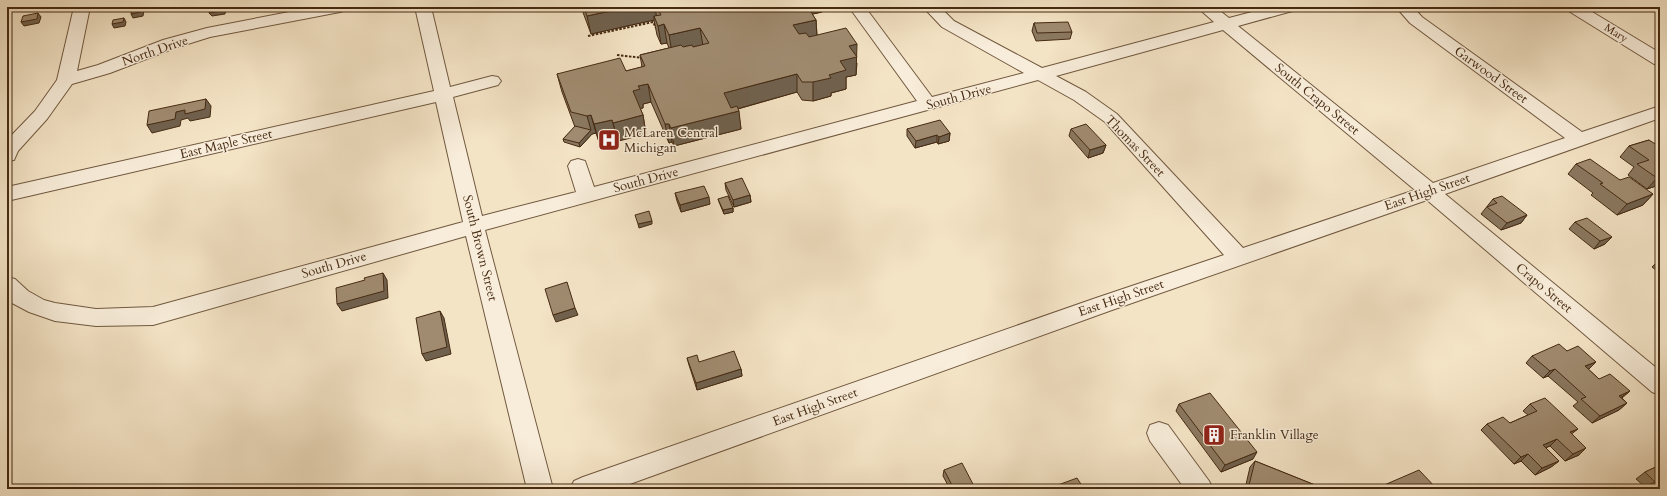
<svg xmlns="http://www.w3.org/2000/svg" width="1667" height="496" viewBox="0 0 1667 496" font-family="Cardo,serif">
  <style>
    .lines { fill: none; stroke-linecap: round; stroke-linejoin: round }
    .minor-casing { stroke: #71583f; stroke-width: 2 }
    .path { stroke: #452a12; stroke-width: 2; stroke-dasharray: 2.5 1.5; stroke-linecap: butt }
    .minor { fill: #f8edda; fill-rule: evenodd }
    .wall { fill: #8a7860; stroke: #452a12 }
    .shaded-wall { fill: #70614e; stroke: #452a12 }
    .building { fill: #a08b70; stroke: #452a12 }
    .labels { text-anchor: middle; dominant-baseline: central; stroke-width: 3; stroke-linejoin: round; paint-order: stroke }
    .far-street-label { font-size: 11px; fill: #452a12; stroke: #f8edda }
    .street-label { font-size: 13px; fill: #452a12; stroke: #f8edda }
    .poi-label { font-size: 13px; fill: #452a12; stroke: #f8edda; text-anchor: start }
  </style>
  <rect width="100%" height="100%" fill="#f4e4c6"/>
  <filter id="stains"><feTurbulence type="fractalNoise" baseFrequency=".005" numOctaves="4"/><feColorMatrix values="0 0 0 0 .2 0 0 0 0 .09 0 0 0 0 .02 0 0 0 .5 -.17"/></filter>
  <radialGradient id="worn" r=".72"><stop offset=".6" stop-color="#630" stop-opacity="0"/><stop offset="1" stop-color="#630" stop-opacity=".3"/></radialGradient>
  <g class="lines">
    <g class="minor-casing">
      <g id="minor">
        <polygon points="74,7 90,7 77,71 98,65 163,40 207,28 315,7 348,7 346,10 340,12 210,37 175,48 110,73 72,84 47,119 18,151 14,160 7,161 7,140 35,111 57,80"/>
        <path d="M415,7h16l19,80 42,-11 6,1 3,4 -3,4 -45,12 29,119 94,-24 -8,-26 3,-5 7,-2 7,2 9,26 323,-86 -68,-94h16l67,90 92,-24 -82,-46 -19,-20h17l14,14 88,47 172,-46 -17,-15h18l14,11 42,-11h27l-2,3 -58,16 195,157 132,-45 -155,-115 -14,-16h17l9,10 160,115 78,-26v12l-215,76 215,177v24l-8,-3 -225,-192 -315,110 -496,179h-46l4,-8 9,-4 513,-179 128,-43 -119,-133 -31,-22 -36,-20 -553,150 68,259h-26l-61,-253 -313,89 -57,1 -41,-5 -26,-9 -17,-9 -5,-5v-21l8,2 13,12 16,9 11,3 41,6 57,-2 310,-85 -27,-120 -429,99v-14l427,-96zM1223,30l192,160 -172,58 -126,-134 -31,-22 -30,-16z"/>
        <polygon points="1565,7 1584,7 1660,53 1660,65 1654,64 1567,10"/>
        <polygon points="1159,422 1168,425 1209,481 1213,489 1185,489 1150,441 1147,433 1150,425"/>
      </g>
    </g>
    <g class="path">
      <polyline points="588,36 653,22 656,28"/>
      <polyline points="617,55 643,58"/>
    </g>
    <use href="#minor" class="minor"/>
  </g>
  <g class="wall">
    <polygon points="581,7 822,7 822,12 812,14 816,20 817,35 857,63 856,75 846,77 846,89 831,93 831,96 813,101 802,100 797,92 738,109 741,129 674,146 672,142 669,143 651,102 643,104 643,108 640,108 643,115 646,134 618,141 617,138 599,142 596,133 592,134 580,147 564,142 563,139 575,127 562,92 557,74 626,71 642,67 640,55 669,48 667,43 661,44 657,35 654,20 591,34"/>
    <polygon points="1034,23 1072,32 1070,39 1036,41 1032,31"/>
    <polygon points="907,129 950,133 949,141 938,144 937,142 915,148 907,136"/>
    <polygon points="1071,129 1106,145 1103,153 1088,158 1069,136"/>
    <polygon points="1649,140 1659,185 1647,189 1628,175 1634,167 1620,157 1629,146"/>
    <polygon points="1576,164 1620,180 1653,194 1643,205 1617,215 1591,195 1593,193 1568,174"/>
    <polygon points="725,183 750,195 751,202 734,207 726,190"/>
    <polygon points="675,193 710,204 681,212 677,201"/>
    <polygon points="718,199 733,208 733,212 724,214 719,202"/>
    <polygon points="1493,199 1527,215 1521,223 1501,230 1481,214"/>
    <polygon points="1575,222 1605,244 1594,249 1569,229"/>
    <polygon points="1660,259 1660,273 1652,267"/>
    <polygon points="1567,351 1596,362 1588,369 1599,379 1630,391 1622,398 1627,403 1619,410 1592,423 1573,406 1578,402 1548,376 1543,378 1526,363 1532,356"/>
    <polygon points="687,358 699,362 741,369 742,376 697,390 689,365"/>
    <polygon points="1179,404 1253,459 1221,472 1176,411"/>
    <polygon points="1530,404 1572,434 1579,455 1565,461 1550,446 1545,448 1559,461 1551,467 1535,475 1521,461 1514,464 1481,430 1487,424 1510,423 1528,415 1523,411"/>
    <polygon points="1255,461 1325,489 1245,489 1250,467"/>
    <polygon points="1660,465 1660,489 1641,489 1645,487 1636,479 1645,472"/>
    <polygon points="944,470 975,489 950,489 943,476"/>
    <polygon points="1058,485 1084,489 1056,489"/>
  </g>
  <g class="shaded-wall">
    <polygon points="141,7 142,7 144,10 143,16 133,18 131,14"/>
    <polygon points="223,7 226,7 225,14 212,16 209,13"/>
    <polygon points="629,7 655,7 657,20 654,16 654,20 591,34 587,16"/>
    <polygon points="770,7 822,7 822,12 773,23 768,8"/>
    <polygon points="38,13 41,17 39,23 24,26 21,22"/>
    <polygon points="124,18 126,22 125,26 114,28 112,24"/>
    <polygon points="816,20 817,38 794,43 793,25"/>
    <polygon points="664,24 667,43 661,44 658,26"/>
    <polygon points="700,28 703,46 672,53 669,35"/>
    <polygon points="857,44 856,75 846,77 846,89 831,93 831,96 813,101 813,82 829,75 840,61 849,46"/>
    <polygon points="797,74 797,92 726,112 724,93"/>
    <polygon points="648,84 651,102 643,104 643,108 637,109 633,91 638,86"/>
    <polygon points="206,99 211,106 210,117 190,121 188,118 181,120 180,126 152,133 147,125"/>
    <polygon points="739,111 741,129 674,146 671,128"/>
    <polygon points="591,115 596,133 592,134 580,147 579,143 591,130 587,116"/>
    <polygon points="643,115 646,134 618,141 613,123"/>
    <polygon points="612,120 617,138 599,142 594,124"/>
    <polygon points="665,124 669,124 672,142 669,143"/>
    <polygon points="950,133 949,141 938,144 939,137"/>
    <polygon points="937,135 937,142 915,148 916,141"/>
    <polygon points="1106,145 1103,153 1088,158 1090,150"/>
    <polygon points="1660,173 1660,184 1659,185 1647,189 1657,178"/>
    <polygon points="1653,194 1643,205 1617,215 1627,204"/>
    <polygon points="750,195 751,202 734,207 733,200"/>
    <polygon points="709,197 710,204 681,212 680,205"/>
    <polygon points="733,208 733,212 724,214 723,210"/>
    <polygon points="1527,215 1521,223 1501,230 1507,223"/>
    <polygon points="652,221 652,224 639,228 638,224"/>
    <polygon points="1612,237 1605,244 1594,249 1600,241"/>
    <polygon points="383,273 387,280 388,298 342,311 337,304"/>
    <polygon points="575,308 578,315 556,322 553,315"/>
    <polygon points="440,311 444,318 451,354 426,361 422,354"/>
    <polygon points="1596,362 1589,369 1578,373 1585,366"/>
    <polygon points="741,369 742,376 697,390 696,383"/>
    <polygon points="1555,369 1548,376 1543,378 1550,371"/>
    <polygon points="1630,391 1622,397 1611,403 1619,396"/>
    <polygon points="1627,403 1619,410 1592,423 1600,416"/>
    <polygon points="1578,429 1570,435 1570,432"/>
    <polygon points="1557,439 1550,446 1536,452 1543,445"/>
    <polygon points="1586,448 1579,455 1565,461 1573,454"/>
    <polygon points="1257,452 1253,459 1221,472 1225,465"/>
    <polygon points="1528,454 1521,461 1514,464 1521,457"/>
    <polygon points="1559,461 1551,467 1535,475 1542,468"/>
  </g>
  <g class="building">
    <polygon points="136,7 141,7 140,12 131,14 132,8"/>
    <polygon points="210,7 223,7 223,10 209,13"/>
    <polygon points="584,7 629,7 587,16"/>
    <polygon points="657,7 770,7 768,8 769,10 778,9 779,11 796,7 808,7 816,20 793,25 799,34 806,33 809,37 846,28 857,44 849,46 857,57 840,61 846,70 829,75 831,78 813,82 802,82 797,74 724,93 731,108 737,106 739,111 671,128 669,124 665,124 648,84 638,86 640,89 633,91 643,115 613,123 612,120 594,124 591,115 587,116 571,112 557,74 620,58 626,71 645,66 640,55 681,45 683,47 692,45 693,47 709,43 700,28 669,35 664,24 658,26 654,16 661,15"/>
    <polygon points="38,13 37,19 21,22 23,16"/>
    <polygon points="124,18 123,22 112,24 113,20"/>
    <polygon points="1068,22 1072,32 1037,33 1034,23"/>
    <polygon points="206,99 205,109 185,114 185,110 176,112 175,119 147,125 149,111"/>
    <polygon points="940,120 950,133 939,137 937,135 916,141 907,129"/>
    <polygon points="1086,124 1106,145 1090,150 1071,129"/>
    <polygon points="575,126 591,130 579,143 563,139"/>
    <polygon points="1649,140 1660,147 1660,177 1657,178 1637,164 1649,160 1629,146"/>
    <polygon points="1590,159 1620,180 1629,177 1653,194 1627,204 1600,184 1603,183 1576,164"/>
    <polygon points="742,178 750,195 733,200 725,183"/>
    <polygon points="704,186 709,197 680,205 675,193"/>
    <polygon points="728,196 733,208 723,210 718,199"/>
    <polygon points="1502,196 1527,215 1507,223 1487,207 1497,203 1493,199"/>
    <polygon points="649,211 652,221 638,224 635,215"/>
    <polygon points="1587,218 1612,237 1600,241 1575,222"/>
    <polygon points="383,273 384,291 337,304 336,288 365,280 364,278"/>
    <polygon points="567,282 575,308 553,315 545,289"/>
    <polygon points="440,311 447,347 422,354 416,318"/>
    <polygon points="1559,344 1567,351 1578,346 1596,362 1585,366 1599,379 1610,374 1630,391 1619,396 1627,403 1600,416 1581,399 1586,397 1555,369 1550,371 1532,356"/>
    <polygon points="734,351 741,369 696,383 687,358 697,355 699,362"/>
    <polygon points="1210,393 1257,452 1225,465 1179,404"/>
    <polygon points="1545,398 1578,429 1570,432 1586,448 1573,454 1557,439 1543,445 1559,461 1542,468 1528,454 1521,457 1487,424 1503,417 1510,423 1537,411 1530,404"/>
    <polygon points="1255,461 1325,489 1248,489"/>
    <polygon points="962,463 975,488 972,489 954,489 944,470"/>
    <polygon points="1660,465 1660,489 1643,489 1642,488 1655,482 1645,472"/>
    <polygon points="1419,470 1437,489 1375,489"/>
    <polygon points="1077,478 1084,489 1060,489 1058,485"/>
    <polygon points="1451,485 1454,489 1443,489"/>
  </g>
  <defs>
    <g id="hospital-square" transform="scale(1.15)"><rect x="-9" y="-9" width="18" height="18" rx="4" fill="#8f2418" stroke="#f8edda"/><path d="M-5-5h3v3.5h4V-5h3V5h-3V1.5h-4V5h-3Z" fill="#fff"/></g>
    <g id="building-square" transform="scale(1.15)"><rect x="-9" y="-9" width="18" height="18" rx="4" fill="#8f2418" stroke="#f8edda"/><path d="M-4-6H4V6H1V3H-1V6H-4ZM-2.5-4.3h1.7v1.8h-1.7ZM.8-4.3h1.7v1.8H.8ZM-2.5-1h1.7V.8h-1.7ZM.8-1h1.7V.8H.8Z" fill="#fff"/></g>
  </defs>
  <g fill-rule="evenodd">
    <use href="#hospital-square" x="609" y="140"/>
    <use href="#building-square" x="1214" y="435"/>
  </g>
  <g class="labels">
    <g class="far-street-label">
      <text transform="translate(1616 33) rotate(31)">Mary</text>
    </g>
    <g class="street-label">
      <text transform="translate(155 51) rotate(-19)">North Drive</text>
      <text transform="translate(1491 75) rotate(36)">Garwood Street</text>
      <text transform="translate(959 97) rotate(-15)">South Drive</text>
      <text transform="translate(1317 99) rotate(39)">South Crapo Street</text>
      <text transform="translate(226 144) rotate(-13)">East Maple Street</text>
      <text transform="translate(1135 146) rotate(46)">Thomas Street</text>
      <text transform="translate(646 180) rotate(-15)">South Drive</text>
      <text transform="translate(1427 192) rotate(-19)">East High Street</text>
      <text transform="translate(480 248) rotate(76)">South Brown Street</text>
      <text transform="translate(334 265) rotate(-16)">South Drive</text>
      <text transform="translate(1544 288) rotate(40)">Crapo Street</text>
      <text transform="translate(1121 298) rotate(-19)">East High Street</text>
      <text transform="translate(815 407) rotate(-20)">East High Street</text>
    </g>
    <g class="poi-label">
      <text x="624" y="133">McLaren Central<tspan x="624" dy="15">Michigan</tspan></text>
      <text x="1230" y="435">Franklin Village</text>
    </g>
  </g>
  <rect width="1667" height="496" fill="none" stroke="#f4e4c6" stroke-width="24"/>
  <rect x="8" y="8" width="1651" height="480" fill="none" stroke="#452a12" stroke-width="2"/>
  <rect x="12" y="12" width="1643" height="472" fill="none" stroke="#452a12"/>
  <rect width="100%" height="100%" filter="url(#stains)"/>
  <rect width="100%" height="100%" fill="url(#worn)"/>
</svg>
